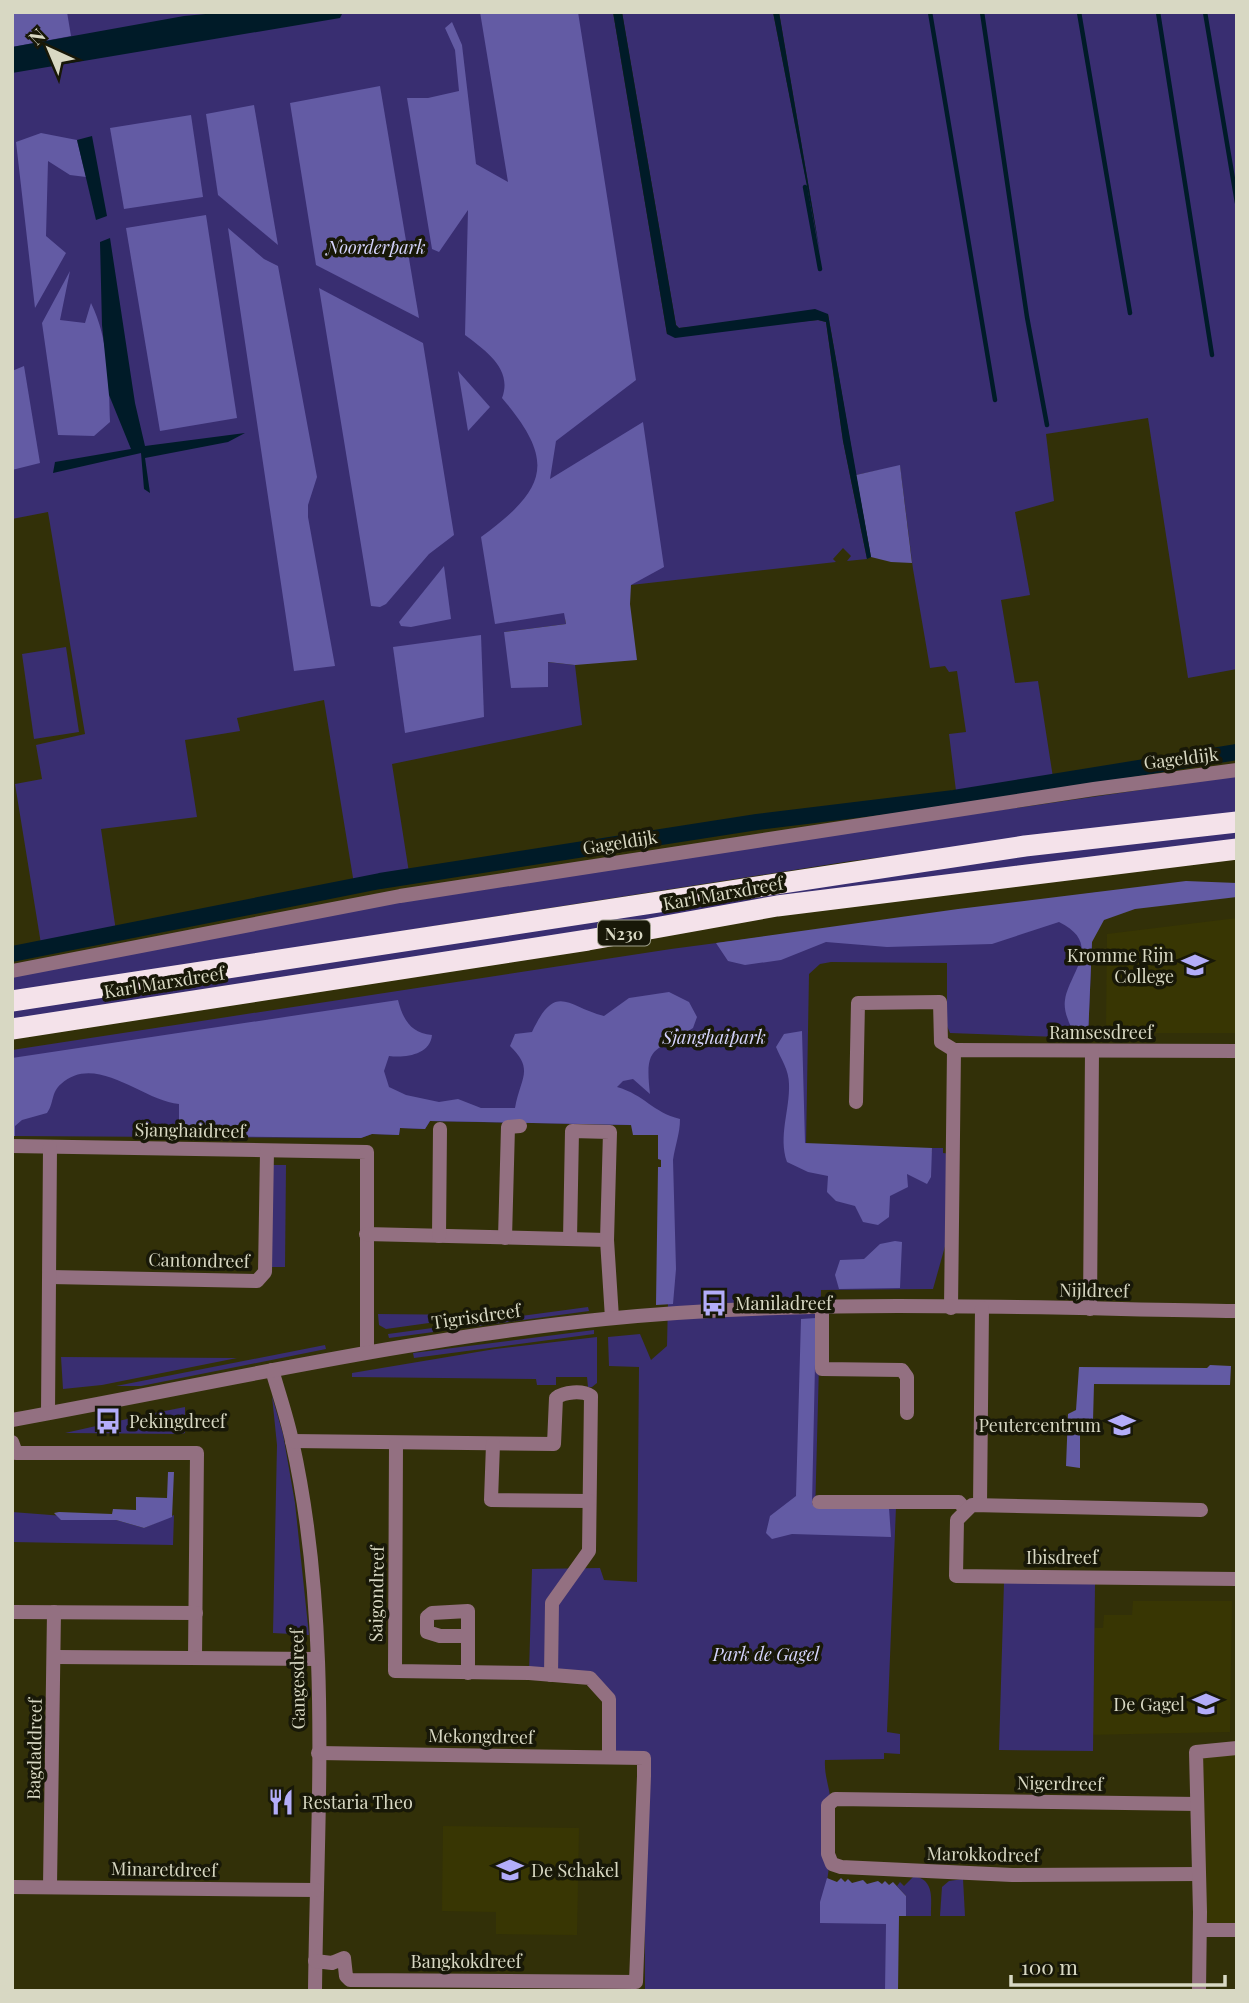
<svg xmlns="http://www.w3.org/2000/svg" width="1249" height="2003" viewBox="0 0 1249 2003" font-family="'Playfair Display',serif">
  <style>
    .built { fill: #383603 }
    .green { fill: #392e71 }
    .forest { fill: #635ba4 }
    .water { fill: #001b28 }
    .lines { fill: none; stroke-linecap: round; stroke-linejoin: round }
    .stream { stroke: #001b28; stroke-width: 4.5 }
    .canal { stroke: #001b28; stroke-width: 16 }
    .street { stroke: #937081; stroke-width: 14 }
    .highway { stroke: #f4e2ea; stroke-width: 21 }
    .labels { text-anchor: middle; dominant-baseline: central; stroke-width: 7; stroke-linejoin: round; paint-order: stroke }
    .shield { fill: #181808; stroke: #9e9e8b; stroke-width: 2 }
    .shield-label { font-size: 16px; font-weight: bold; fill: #d8d8c3 }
    .park-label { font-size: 18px; font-style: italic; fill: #d5d4fd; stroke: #181808 }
    .street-label { font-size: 18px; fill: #d8d8c3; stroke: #181808 }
    .poi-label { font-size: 18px; fill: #d8d8c3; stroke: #181808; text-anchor: start }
  </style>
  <rect width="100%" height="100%" fill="#323008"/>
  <g class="built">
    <polygon points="1237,918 1237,1033 1106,1033 1107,934"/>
    <polygon points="1133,1601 1232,1601 1230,1732 1084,1735 1085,1628 1103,1628 1104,1615 1132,1615"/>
    <polygon points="1237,1754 1237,1923 1206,1923 1203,1757"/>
    <polygon points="443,1826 579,1828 577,1935 496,1934 496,1912 442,1911"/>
  </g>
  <g class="green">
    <polygon points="12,12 613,12 667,334 818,320 826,322 843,441 867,559 847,561 851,556 843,548 833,559 836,562 631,585 565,619 566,624 504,632 547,662 575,665 582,725 392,764 410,879 355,890 324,700 237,718 240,731 185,740 197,817 101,829 117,938 42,950 15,784 42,779 36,745 85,734 48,512 12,519"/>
    <polygon points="622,12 773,12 817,236 779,12 1237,12 1237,669 1188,678 1148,418 1046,434 1054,501 1015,512 1030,595 1001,600 1015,683 1038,681 1054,784 957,799 949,734 966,732 957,671 949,672 945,666 930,668 913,569 900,466 856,475 828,314 679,328 676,325"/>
    <polygon points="66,647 79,732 34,739 22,654"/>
    <polygon points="1237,776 1237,814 851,861 12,992 12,976 346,911 828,835"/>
    <polygon points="1237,830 1237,843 12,1020 12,1004 986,858"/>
    <path d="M1100,892l-8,50 -4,96 -138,-5 -3,-7v-63l-116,-1 -11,2 -11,10 -3,172 126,6v-4h11v5l8,1v71l-18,64 -112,1 -6,225 81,-8 -9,225 13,2v20l-16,-1v6l-59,1c-1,16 5,28 6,44 3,40 -3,76 -11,116l69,1 -1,70h-243l-1,-233 -35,-2v-57l-19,-21 -61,-5 3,-104 68,-1 4,12 33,2 2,-215 -30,-1 -1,-29 32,-3 11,26 16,-14 5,-220 -242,-5 -5,8 -25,-1 -1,7 -27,-1 -11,4 -349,-2v-86l659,-101z"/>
    <polygon points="273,1165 286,1165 285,1267 271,1267"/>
    <polygon points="588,1307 589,1311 389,1338 388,1334"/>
    <polygon points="378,1314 478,1315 479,1316 386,1329 379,1325"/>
    <polygon points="594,1330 594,1334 414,1358 413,1353"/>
    <polygon points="597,1337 597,1383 592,1387 588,1387 587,1377 556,1377 556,1385 537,1385 536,1379 352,1377 352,1373 495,1349"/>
    <polygon points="325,1345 326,1349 141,1386 116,1386"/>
    <polygon points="61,1357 237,1358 102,1385 63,1389"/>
    <polygon points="272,1396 283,1434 295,1503 309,1635 273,1633 277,1445"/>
    <polygon points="185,1407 185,1433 181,1434 65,1433 136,1417 137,1423 145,1421 144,1415"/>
    <polygon points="12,1512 116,1520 144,1528 174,1515 173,1545 12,1542"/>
    <polygon points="1004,1582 1095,1584 1093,1751 999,1750"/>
    <path d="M914,1876c21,4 17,23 17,40h-25v-20l-9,-10 3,-4 4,4z"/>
    <polygon points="963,1879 965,1916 940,1916 942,1887 949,1881"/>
  </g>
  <g class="forest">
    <polygon points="12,12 67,12 71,36 12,47"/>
    <path d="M480,12h98l58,368 -80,61 -6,38 93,-57 21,145 -33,18 -1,19 7,56 -62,5 -27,-3v25l-37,1 -7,-56 62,-8 -2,-11 -69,11 -14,-87c64,-47 77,-74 21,-139 11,-29 -16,-47 -37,-63l3,-125 -29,42 -7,-3 -25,-151h21l31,-7 -4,-41 -10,-22 7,-6 10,23 14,119 32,18z"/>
    <polygon points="380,86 419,318 316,265 290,103"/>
    <polygon points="254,105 278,245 218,195 206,114"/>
    <polygon points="191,115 203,197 124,209 110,128"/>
    <polygon points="41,133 77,140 86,177 70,175 48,161 46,236 66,253 35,308 16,142"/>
    <polygon points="206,215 237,418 160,431 126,228"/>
    <polygon points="228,228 264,259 278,266 317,477 308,505 308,517 335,666 294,671"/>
    <path d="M70,271l-10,49 25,3 6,-20c18,37 18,79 19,119l-16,14 -36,-1 -16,-112z"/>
    <polygon points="319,288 423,343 454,535 429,554 386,604 380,607 371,606"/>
    <polygon points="24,366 40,463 12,470 12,371"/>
    <polygon points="458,371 490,407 468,431"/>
    <polygon points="900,465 912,563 891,562 871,557 856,475"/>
    <polygon points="444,566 451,619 411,627 401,626 399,622"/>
    <polygon points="481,635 484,717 405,733 393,647"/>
    <path d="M1186,881l51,2v14l-102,12 -31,11 -12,22 -4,96h-12c-5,-12 -13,-25 -11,-38 4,-27 39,-56 -6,-78l-67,22 -105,3 -61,-5 -45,18 -36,5 -17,-4 -12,-18 242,-34z"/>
    <path d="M669,992l20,10 8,15 -4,11c-38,26 -49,14 -43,66l-17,-15 -10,2 -6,6c28,8 35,25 63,32 0,15 -5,26 -7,41l3,109 -3,35 -17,1 2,-138h3v-7l-3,-1v-24h-25l-2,-10 -201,-4 -5,8 -25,-1 -1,7 -27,-1 -11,4 -182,-2v-32c-36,-3 -83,-52 -118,-20 -10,8 -7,20 -14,29l-25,7 -7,6v10h-3v-78l386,-58c5,20 13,33 34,35 -2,20 -27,23 -43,21l-5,15 5,16 17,8 33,7 19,-3 23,9h34c5,-30 20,-38 -5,-62l5,-12 17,-2c24,-51 35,-25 72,-16l25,-18z"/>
    <path d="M802,1031l3,112 127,5 -1,29 -4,7 -20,-10 1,13 -18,9 -1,21 -11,8 -15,-3 -8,-16 -19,-5 -9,-9 1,-16 -20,-4 -21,-10c-9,-26 3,-52 2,-78 0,-14 -8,-25 -13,-37l8,-13z"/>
    <polygon points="895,1241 902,1242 900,1288 839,1289 835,1275 840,1260 864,1259 880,1244"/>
    <polygon points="816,1318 812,1504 815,1507 889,1508 891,1537 792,1534 772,1539 766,1533 770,1516 796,1496 801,1319"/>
    <polygon points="1210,1365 1231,1366 1230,1385 1094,1384 1093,1421 1080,1427 1080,1468 1066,1466 1068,1414 1076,1410 1079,1367 1207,1368"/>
    <polygon points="168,1472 174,1472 172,1517 144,1528 116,1520 61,1520 54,1513 59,1512 112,1514 113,1509 136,1510 136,1497 167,1498"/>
    <polygon points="827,1878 837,1882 841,1878 845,1882 848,1879 852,1883 863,1880 867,1884 878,1881 882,1884 885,1881 889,1885 893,1882 906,1896 906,1916 899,1916 898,1991 885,1991 886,1924 820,1923 820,1902"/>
  </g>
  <g class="water">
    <polygon points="227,12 343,12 340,18 12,73 12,47 184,16"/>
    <polygon points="613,12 622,12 676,325 679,328 815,309 828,314 871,557 867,559 843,441 826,322 818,320 675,338 667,334"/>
    <polygon points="773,12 779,12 820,253"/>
    <polygon points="92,136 107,216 96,220 77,140"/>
    <polygon points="110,238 135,403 145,446 245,433 228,442 145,458 150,493 144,489 141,453 53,473 55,462 131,449 109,395 102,325 100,242"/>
  </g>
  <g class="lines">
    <g class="stream">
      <polyline points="930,12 995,400"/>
      <polyline points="982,12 1027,317 1047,425"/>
      <polyline points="1079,12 1130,313"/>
      <polyline points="1158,12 1212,355"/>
      <polyline points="1205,12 1237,203"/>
      <polyline points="805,187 820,269"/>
    </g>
    <polyline class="canal" points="12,954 380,881 757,822 954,798 1237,752"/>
    <g class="street">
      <polyline points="12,971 400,896 1094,789 1237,770"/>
      <polyline points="856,1102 858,1003 940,1002 941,1042 954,1050"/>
      <polyline points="12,1146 367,1152 367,1352"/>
      <polyline points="366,1234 607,1240"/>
      <polyline points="439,1236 440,1129"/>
      <polyline points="505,1238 508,1127 520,1126"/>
      <polyline points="570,1239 572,1131 610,1132 607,1240 612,1318"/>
      <polyline points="50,1277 257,1281 265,1272 267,1151"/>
      <polyline points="822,1308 822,1369 902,1370 907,1377 907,1413"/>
      <polyline points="951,1308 954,1050 1237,1051"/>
      <polyline points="1090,1309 1092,1051"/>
      <path d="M272,1370c7,24 15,47 20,71 40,179 25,368 23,550"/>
      <polyline points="48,1413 50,1147"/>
      <path d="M12,1420c198,-36 393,-81 593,-101 209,-21 422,-11 632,-8"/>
      <path d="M292,1441l262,3 2,-46c8,-6 26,-8 35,-2l-2,155 -37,52 -1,72"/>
      <polyline points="12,1442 16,1453 197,1453 195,1657"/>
      <polyline points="396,1444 395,1671 529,1673 590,1678 609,1699 609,1756"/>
      <polyline points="493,1444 491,1500 589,1501"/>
      <polyline points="819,1502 959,1502 966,1510"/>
      <polyline points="980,1505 982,1308"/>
      <polyline points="1201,1510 972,1505 957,1520 956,1576 1237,1579"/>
      <polyline points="12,1612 196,1613"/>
      <polyline points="467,1636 440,1636 427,1632 427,1617 432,1613 468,1611 468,1673"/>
      <polyline points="56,1657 316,1659"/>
      <polyline points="1197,1804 835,1799 828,1805 828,1854 832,1864 841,1867 1012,1875 1199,1874"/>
      <polyline points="50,1886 54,1612"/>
      <polyline points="12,1887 316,1890"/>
      <polyline points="1200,1930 1237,1930"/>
      <polyline points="315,1961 332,1963 344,1958 346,1976 350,1980 636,1982 644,1776 644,1758 318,1753"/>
      <polyline points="1199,1991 1200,1912 1196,1752 1237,1748"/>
    </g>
    <g class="highway">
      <polyline points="12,1001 1025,846 1237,822"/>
      <polyline points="12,1029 588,940 777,906 1237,849"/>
    </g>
  </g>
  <defs>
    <g id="school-bare" transform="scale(2.1)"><path d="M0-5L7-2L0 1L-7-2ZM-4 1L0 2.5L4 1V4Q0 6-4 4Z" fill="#b3adf9" stroke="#181808" stroke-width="2.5" paint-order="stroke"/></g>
    <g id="bus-bare" transform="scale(2.1)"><path d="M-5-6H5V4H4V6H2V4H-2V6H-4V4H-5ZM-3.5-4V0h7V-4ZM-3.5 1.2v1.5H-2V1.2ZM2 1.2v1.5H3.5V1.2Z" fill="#b3adf9" stroke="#181808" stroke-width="2.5" paint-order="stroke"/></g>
    <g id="restaurant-bare" transform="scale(2.1)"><path d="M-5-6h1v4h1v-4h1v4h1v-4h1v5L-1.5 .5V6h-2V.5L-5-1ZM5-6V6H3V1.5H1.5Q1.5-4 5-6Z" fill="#b3adf9" stroke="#181808" stroke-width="2.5" paint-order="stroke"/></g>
  </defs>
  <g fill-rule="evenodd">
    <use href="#school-bare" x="1195" y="965"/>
    <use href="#bus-bare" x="714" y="1303"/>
    <use href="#bus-bare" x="108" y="1421"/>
    <use href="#school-bare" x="1122" y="1425"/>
    <use href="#school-bare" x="1206" y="1704"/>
    <use href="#restaurant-bare" x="281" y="1802"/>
    <use href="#school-bare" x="510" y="1870"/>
  </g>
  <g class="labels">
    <rect class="shield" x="598" y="920.5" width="52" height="25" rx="5"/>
    <g class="shield-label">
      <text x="624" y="933">N230</text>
    </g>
    <g class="park-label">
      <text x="376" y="247">Noorderpark</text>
      <text x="714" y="1037">Sjanghaipark</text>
      <text x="766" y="1654">Park de Gagel</text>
    </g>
    <g class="street-label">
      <text transform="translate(1181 758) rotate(-7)">Gageldijk</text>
      <text transform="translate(620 842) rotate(-9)">Gageldijk</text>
      <text transform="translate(723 893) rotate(-10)">Karl Marxdreef</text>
      <text transform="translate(164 982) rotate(-9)">Karl Marxdreef</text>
      <text x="1101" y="1032">Ramsesdreef</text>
      <text transform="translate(190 1130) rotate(1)">Sjanghaidreef</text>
      <text transform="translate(199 1260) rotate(1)">Cantondreef</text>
      <text transform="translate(1094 1290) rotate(1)">Nijldreef</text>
      <text transform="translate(476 1316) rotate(-8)">Tigrisdreef</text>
      <text x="1062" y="1557">Ibisdreef</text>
      <text transform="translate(376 1594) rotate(-89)">Saigondreef</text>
      <text transform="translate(297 1679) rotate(-91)">Gangesdreef</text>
      <text transform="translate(481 1736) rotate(1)">Mekongdreef</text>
      <text transform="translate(34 1749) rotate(-89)">Bagdaddreef</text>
      <text transform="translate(1060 1783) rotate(1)">Nigerdreef</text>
      <text transform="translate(983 1854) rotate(1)">Marokkodreef</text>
      <text transform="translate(164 1869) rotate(1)">Minaretdreef</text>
      <text x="466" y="1961">Bangkokdreef</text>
    </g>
    <g class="poi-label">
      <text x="1174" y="955" text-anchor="end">Kromme Rijn<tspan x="1174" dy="21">College</tspan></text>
      <text x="735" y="1303">Maniladreef</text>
      <text x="129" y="1421">Pekingdreef</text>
      <text x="1101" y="1425" text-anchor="end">Peutercentrum</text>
      <text x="1185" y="1704" text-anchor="end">De Gagel</text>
      <text x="302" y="1802">Restaria Theo</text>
      <text x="531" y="1870">De Schakel</text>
    </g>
  </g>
  <rect width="1249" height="2003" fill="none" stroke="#d8d8c3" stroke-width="28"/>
  <g transform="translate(49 49) rotate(316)" stroke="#181808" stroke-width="5" paint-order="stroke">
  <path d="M0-5L12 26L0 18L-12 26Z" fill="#d8d8c3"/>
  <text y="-10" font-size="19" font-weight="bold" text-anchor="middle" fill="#d8d8c3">N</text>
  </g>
  <path d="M1011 1975v10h214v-10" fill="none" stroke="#d8d8c3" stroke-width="3.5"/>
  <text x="1021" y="1975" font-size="21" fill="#d8d8c3" stroke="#181808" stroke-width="5" paint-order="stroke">100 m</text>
</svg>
